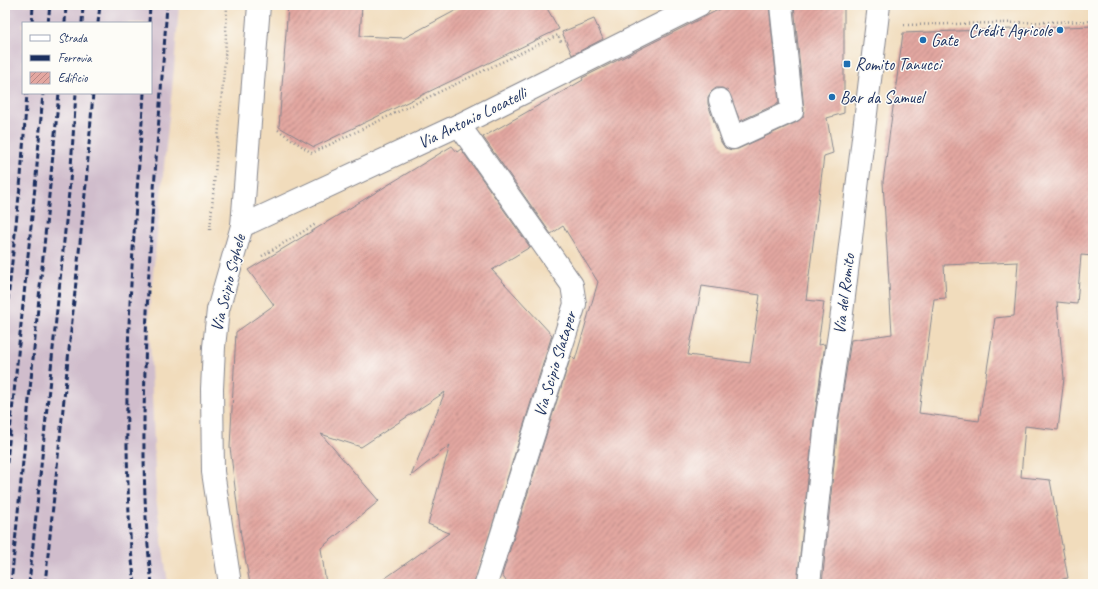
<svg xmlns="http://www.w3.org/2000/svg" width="1098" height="589" viewBox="0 0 1098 589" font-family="Caveat,sans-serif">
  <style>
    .railway { fill: #d0bdcc; fill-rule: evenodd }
    .building { fill: url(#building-hatch); fill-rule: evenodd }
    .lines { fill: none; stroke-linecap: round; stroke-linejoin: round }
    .minor-casing { stroke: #86868d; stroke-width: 24 }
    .path { stroke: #86868d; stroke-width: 2.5; stroke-dasharray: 1 3; stroke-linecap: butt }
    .minor { stroke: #fff; stroke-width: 22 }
    .rail { stroke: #1b2f5e; stroke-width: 3; stroke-dasharray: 6 3; stroke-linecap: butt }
    .poi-dot { fill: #1f6fb2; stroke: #fdfcf7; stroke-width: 1.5 }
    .labels { text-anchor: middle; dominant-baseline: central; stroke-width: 3; stroke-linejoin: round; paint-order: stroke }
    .poi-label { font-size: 17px; fill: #1b2f5e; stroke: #fdfcf7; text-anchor: start }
    .street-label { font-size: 17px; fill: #1b2f5e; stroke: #fdfcf7 }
  </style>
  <defs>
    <pattern id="building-hatch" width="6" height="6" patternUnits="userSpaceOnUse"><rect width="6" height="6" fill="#e3a7a0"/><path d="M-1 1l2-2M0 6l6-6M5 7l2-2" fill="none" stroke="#b78886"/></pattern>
  </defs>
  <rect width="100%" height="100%" fill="#fdfcf7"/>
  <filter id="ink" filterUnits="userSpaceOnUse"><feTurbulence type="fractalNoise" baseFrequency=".025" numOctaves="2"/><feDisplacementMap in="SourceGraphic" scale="8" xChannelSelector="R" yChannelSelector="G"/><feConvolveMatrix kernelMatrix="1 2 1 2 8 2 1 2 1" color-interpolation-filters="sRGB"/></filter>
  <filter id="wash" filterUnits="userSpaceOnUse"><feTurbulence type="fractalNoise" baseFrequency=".012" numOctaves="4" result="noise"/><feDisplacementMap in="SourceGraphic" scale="16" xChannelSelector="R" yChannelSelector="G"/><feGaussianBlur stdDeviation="0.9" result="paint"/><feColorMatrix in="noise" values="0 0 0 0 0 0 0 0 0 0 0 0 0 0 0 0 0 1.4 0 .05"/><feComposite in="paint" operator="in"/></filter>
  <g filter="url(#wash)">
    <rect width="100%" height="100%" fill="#f1dcbc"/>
    <path class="railway" d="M5,5h174l-5,64 -25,243 7,186 12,86h-163zM23,23h128v70h-128z"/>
    <g id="blocks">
      <g class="building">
        <polygon points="288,5 362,5 360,36 404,38 466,5 545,5 559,29 314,147 279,127"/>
        <path d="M728,5h41l10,98 -39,18 -12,-30 -6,-3h-6l-5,4 -3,5v7l13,38 4,6 7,2 6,-1 59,-27 6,-5 1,-7 -10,-105h50v108l-17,5 6,35 -9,3 -18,144 18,2 -6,43 7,-1 -11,77 -17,163h-289l-6,-9 69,-219 4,4 23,-78 -35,-56 -12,8 -68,-97 100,-57 -1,-2zM702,286l58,9 -10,68 -62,-8z"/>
        <polygon points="594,19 603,39 572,55 562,32"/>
        <path d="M1093,26v230l-12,-1 -4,49 -20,-2 7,76 -6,52 -33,-4 -4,51 29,3 18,98 -28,6h-76l-29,-4v4h-113l16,-160 13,-84 41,-6 -9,-152 20,-149zM1018,262l-4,54 -19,2 -16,103 -60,-8 15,-114 12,-1 -2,-33z"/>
        <polygon points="452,146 457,152 461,149 530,247 492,270 552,335 474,584 377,584 449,533 428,524 450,445 411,476 445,392 361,447 321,434 379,501 321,548 326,584 250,584 241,536 230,447 236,332 274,305 248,270"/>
      </g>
    </g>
  </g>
  <g filter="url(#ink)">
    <use href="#blocks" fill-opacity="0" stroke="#86868d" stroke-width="1"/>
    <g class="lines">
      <g class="minor-casing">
        <g id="minor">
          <polyline points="720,100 733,138 792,111 781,5"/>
          <polyline points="459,125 572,285 575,304 486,584"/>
          <polyline points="242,226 459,125 699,5"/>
          <polyline points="230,584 213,472 212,389 214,347 218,310 242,226 259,5"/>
          <polyline points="809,584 826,422 841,321 879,5"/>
        </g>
      </g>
      <g class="path">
        <polyline points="904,25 1093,21"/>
        <polyline points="278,130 312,153 558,35 562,44"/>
        <polyline points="210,230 225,59 227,5"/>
        <polyline points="262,256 316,224"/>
      </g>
      <use href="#minor" class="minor"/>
      <g class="rail">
        <polyline points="32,23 33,5"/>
        <polyline points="48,23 50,5"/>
        <polyline points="65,23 66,5"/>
        <polyline points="82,23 83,5"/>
        <polyline points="98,23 100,5"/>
        <polyline points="149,23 150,5"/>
        <polyline points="5,328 21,177 27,93"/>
        <polyline points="5,481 36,177 43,93"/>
        <polyline points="11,584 59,93"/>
        <polyline points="29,584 70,182 76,93"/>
        <polyline points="45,584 86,184 93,93"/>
        <path d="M135,584c-5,-33 -6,-66 -7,-100 -5,-130 7,-261 16,-391"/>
        <path d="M152,584c-9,-71 -9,-143 -7,-214 3,-122 14,-244 22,-365"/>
      </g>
    </g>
  </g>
  <g class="poi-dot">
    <circle cx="1060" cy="30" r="4"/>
    <circle cx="923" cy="40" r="4"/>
    <rect x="843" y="60" width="8" height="8" rx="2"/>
    <circle cx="832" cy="97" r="4"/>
  </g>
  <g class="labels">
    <g class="poi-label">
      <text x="1052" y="30" text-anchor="end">Crédit Agricole</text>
      <text x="931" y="40">Gate</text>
      <text x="855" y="64">Romito Tanucci</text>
      <text x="840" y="97">Bar da Samuel</text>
    </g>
    <g class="street-label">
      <text transform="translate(472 118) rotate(-26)">Via Antonio Locatelli</text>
      <text transform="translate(228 283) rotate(-76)">Via Scipio Sighele</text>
      <text transform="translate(844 294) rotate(-83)">Via del Romito</text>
      <text transform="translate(555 364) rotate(-73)">Via Scipio Slataper</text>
    </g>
  </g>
  <rect width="1098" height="589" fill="none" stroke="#fdfcf7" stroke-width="20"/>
  <rect x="22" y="22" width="130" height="72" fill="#fdfcf7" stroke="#a3aaba"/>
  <rect x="30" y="35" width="20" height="6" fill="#ffffff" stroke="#a3aaba"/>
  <text x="58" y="42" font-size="12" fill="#1b2f5e">Strada</text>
  <rect x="30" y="55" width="20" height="6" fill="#1b2f5e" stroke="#a3aaba"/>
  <text x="58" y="62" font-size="12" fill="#1b2f5e">Ferrovia</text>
  <rect x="30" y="72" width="20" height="12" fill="url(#building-hatch)" stroke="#a3aaba"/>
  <text x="58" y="82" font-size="12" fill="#1b2f5e">Edificio</text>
</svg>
